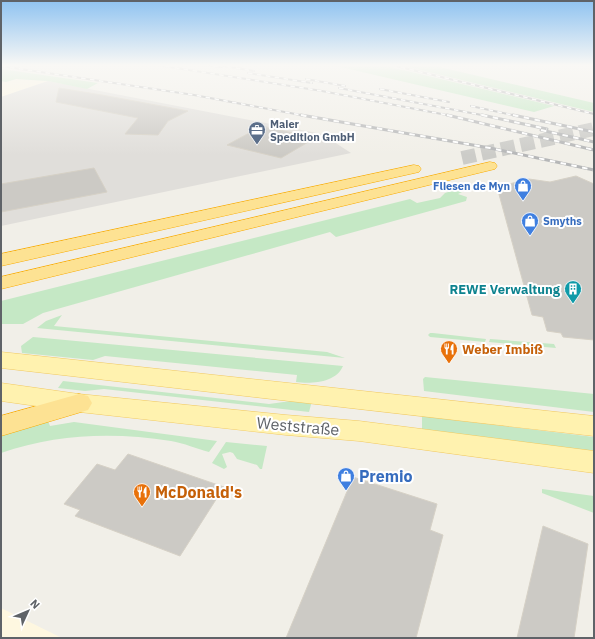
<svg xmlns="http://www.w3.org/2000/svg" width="595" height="639" viewBox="0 0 595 639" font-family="'IBM Plex Sans',sans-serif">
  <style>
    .commercial { fill: #fef7e0 }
    .industrial { fill: #e0deda }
    .green { fill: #c5e8c5 }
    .building { fill: #cccac5; stroke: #d6d1c6 }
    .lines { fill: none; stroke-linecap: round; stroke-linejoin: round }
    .highway-tunnel { stroke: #ccccc8; stroke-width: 14; stroke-dasharray: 14 6; stroke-linecap: butt }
    .primary-casing { stroke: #f2c960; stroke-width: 1 }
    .highway-casing { stroke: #f9ab00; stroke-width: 1 }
    .primary { fill: #fff2af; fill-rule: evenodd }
    .highway { fill: #fde293; fill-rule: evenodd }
    .rail-far1-casing { stroke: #b6b7b8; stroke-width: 2 }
    .rail-casing { stroke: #b6b7b8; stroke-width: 3 }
    .rail-far1 { stroke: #fff; stroke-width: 1.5; stroke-dasharray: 4.5; stroke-linecap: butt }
    .rail { stroke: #fff; stroke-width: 2; stroke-dasharray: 5.5; stroke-linecap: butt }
    .labels { text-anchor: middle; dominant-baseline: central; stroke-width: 4; stroke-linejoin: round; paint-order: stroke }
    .far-service-label { font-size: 11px; font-weight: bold; fill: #4e5e75; stroke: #fff; text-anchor: start }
    .far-shop-label { font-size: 11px; font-weight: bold; fill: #366cbe; stroke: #fff; text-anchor: end }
    .culture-label { font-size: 13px; font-weight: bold; fill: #0d838f; stroke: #fff; text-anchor: end }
    .food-label { font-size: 13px; font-weight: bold; fill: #c56008; stroke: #fff; text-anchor: start }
    .near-street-label { font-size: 16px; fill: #5f6368; stroke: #fff }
    .near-shop-label { font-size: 16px; font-weight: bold; fill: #366cbe; stroke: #fff; text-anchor: start }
    .near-food-label { font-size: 16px; font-weight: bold; fill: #c56008; stroke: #fff; text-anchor: start }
  </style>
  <rect width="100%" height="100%" fill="#f1efe8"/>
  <g class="commercial">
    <polygon points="16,79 48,81 1,97 1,81 6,82"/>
    <polygon points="1,608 62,638 1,638"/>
  </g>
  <polygon class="industrial" points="48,81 322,134 351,153 1,226 1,97"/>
  <g class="green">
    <polygon points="332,65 382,65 554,106 534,112"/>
    <polygon points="400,65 431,65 594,103 594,112"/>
    <polygon points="1,69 98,83 87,89 48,81 16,79 6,82 1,81"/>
    <polygon points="455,190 462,192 458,194 467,197 466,201 336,237 330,232 43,313 23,324 1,324 1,301 410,199 417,203 440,198 445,193"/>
    <polygon points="62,315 54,326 327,352 345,358 37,328 46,321"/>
    <polygon points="430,333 433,333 486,339 485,342 430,337 428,335"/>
    <path d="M33,337l310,29c-7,17 -32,18 -47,16l1,-7 -192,-19 -12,4 -71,-7 -1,-7z"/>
    <polygon points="490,339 554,344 556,348 489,342"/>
    <polygon points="425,377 594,394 594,412 424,391 423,379"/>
    <polygon points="63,381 269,404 291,401 312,401 309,412 104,389 85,391 58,388"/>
    <polygon points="422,416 594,437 594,451 422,430"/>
    <path d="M48,421l2,5 24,-4 143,19 -8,11c-12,-3 -25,-9 -38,-11 -59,-9 -114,-7 -170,12v-20z"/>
    <polygon points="226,442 267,446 262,469 260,469 257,465 237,459 233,453 230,452 222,454 227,467 224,469 212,463"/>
    <polygon points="542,489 594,496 594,513 542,493"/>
  </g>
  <g class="building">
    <polygon points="59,88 102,95 188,111 168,121 158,135 125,134 138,118 56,102"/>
    <polygon points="262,126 315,138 281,158 227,145"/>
    <polygon points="94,168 107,192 1,212 1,184"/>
    <polygon points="576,176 594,184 594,340 563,337 561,333 547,331 543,317 532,315 497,187 529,179 550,182"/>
    <polygon points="128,454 224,487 180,556 75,516 80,510 64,504 97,464 115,470"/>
    <polygon points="353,477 437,504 430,530 443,535 416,638 286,638"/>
    <polygon points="543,526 588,544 574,638 517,638"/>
  </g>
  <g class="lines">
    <polyline class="highway-tunnel" points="462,158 594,129"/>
    <g class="primary-casing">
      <g id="primary">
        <polygon points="1,352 594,416 594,436 1,368"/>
        <polygon points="1,383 79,394 286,415 359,421 594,451 594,473 359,441 286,435 79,412 1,401"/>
      </g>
    </g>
    <g class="highway-casing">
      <g id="highway">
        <polygon points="490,162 495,163 497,166 495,169 1,289 1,277"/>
        <polygon points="414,165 419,166 421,169 419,172 1,266 1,254"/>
        <polygon points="79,394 88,396 92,403 88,410 1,436 1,416"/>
      </g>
    </g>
    <use href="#primary" class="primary"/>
    <use href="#highway" class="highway"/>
    <g class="rail-far1-casing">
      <g id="rail-far1">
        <polyline points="157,65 322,91 452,116"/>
        <polyline points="204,65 222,67"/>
        <polyline points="218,65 254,71"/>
        <polyline points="392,65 594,114"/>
        <polyline points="1,66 194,95 306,116"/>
        <polyline points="248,73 312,83"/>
        <polyline points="306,79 345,86"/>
        <polyline points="339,88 487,116"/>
        <polyline points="380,89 449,102"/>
        <polyline points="471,106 517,116"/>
      </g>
    </g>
    <g class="rail-casing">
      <g id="rail">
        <polyline points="301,115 490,148 594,170"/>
        <polyline points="447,115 594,150"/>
        <polyline points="482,115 547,129"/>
        <polyline points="513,115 594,132"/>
        <polyline points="541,130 594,142"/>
      </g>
    </g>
    <use href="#rail-far1" class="rail-far1"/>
    <use href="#rail" class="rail"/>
  </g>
  <linearGradient id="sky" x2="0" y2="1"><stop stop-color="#8fc3f1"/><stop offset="0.42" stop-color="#f9f8f5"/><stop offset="1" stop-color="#f9f8f5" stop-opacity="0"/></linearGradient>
  <rect width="595" height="155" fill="url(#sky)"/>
  <defs>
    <g id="office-pin" transform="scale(0.9)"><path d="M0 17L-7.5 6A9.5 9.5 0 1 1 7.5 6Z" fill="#5c6f8a" stroke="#fff"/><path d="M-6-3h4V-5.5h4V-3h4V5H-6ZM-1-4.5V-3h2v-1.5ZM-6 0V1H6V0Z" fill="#fff"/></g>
    <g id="shop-pin" transform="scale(0.9)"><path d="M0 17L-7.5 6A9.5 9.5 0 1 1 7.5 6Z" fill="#3f7fe0" stroke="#fff"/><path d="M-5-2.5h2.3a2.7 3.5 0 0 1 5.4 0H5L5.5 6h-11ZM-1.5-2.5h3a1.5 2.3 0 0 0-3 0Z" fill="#fff"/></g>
    <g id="building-pin" transform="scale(0.9)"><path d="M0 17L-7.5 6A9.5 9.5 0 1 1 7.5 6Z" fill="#0f9aa8" stroke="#fff"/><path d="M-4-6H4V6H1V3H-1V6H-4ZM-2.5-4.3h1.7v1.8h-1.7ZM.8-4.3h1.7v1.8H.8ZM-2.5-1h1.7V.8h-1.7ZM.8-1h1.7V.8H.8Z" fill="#fff"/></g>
    <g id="restaurant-pin" transform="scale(0.9)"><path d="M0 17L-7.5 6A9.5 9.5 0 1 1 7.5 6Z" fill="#e8710a" stroke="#fff"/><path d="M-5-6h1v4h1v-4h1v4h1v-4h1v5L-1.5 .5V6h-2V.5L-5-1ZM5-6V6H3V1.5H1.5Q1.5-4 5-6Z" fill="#fff"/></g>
  </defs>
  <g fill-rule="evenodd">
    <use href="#office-pin" x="257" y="130"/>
    <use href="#shop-pin" x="523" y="186"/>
    <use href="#shop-pin" x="530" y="221"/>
    <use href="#building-pin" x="573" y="289"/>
    <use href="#restaurant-pin" x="449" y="349"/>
    <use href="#shop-pin" x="346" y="476"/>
    <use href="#restaurant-pin" x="142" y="492"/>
  </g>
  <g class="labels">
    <g class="far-service-label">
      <text x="270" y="124">Maier<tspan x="270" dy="13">Spedition GmbH</tspan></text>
    </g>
    <g class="far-shop-label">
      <text x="510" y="186">Fliesen de Myn</text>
      <text x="543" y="221" text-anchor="start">Smyths</text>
    </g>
    <g class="culture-label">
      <text x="560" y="289">REWE Verwaltung</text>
    </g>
    <g class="food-label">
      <text x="462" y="349">Weber Imbiß</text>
    </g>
    <g class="near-street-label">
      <text transform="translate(298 426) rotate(5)">Weststraße</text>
    </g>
    <g class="near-shop-label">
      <text x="359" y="476">Premio</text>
    </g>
    <g class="near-food-label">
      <text x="155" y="492">McDonald's</text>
    </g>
  </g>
  <rect width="595" height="639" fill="none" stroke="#5f6368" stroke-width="4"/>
  <g transform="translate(28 611) rotate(46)" stroke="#ffffff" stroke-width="3" paint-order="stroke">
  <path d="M0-3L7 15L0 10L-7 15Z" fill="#5f6368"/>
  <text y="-6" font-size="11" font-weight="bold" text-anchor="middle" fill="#5f6368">N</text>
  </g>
</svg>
